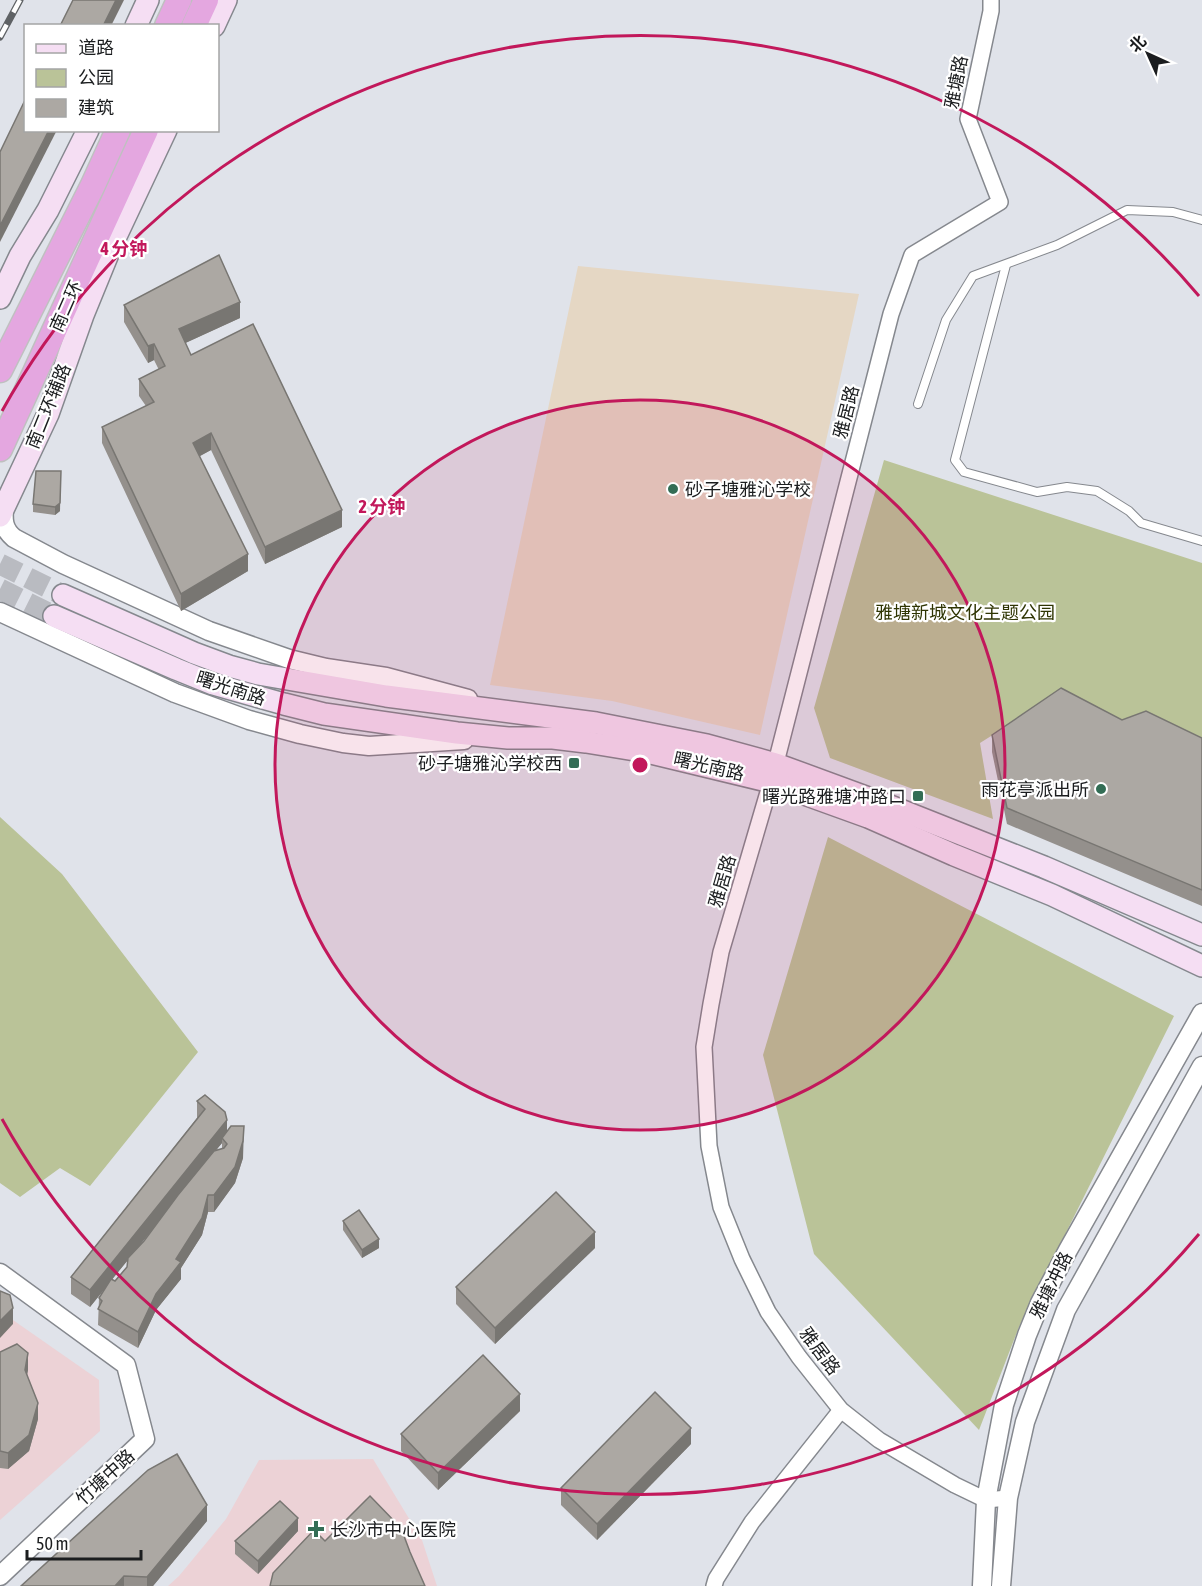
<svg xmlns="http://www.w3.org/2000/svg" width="1202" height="1586" viewBox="0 0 1202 1586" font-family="'Asap Condensed','Noto Sans SC',sans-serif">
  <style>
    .education { fill: #e5d7c4 }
    .medical { fill: #ecd2d6 }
    .green { fill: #bac398 }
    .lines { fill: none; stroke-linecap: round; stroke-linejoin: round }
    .secondary-tunnel { stroke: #b9bbc1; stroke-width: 21; stroke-dasharray: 21 10; stroke-linecap: butt }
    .service-casing { stroke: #85888e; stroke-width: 10 }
    .minor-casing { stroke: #85888e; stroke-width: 18 }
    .tertiary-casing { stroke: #85888e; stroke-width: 21 }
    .secondary-casing { stroke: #85888e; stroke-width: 24 }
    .trunk-casing { stroke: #bfc0c0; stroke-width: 27 }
    .service { stroke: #fff; stroke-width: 8 }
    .minor { stroke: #fff; stroke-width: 15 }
    .tertiary { stroke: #fff; stroke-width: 18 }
    .secondary { stroke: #f5def3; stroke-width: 21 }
    .trunk { stroke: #e4a7e0; stroke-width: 24 }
    .rail-casing { stroke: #5f6265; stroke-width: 7 }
    .rail { stroke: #fff; stroke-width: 4.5; stroke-dasharray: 14; stroke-linecap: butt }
    .wall { fill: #94908c; fill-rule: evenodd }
    .shaded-wall { fill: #787672 }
    .building { fill: #aca8a3; stroke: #787672; stroke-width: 1.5 }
    .ring { fill: none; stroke: #c2185b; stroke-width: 3 }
    .poi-dot { fill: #336d55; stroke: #fff; stroke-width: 2 }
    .labels { text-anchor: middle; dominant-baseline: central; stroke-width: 4.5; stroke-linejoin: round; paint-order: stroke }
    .street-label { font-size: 18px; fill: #1b1d1f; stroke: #fff }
    .poi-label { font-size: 18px; fill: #1b1d1f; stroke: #fff; text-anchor: end }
    .park-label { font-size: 18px; fill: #2f3503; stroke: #fff }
    .centre { fill: #c2185b; stroke: #fff; stroke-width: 3 }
    .ring-label { font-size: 18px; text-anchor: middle; font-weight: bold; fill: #c2185b; stroke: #fff; stroke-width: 4.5; stroke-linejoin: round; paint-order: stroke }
  </style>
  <rect width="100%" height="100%" fill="#e0e3ea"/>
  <polygon class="education" points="578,266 859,294 760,735 612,701 490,685"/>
  <g class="medical">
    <polygon points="0,1311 99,1380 100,1431 0,1520"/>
    <polygon points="373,1459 422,1540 437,1586 168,1586 179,1576 226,1519 259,1460"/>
  </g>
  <g class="green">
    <polygon points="884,460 1202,563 1202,743 1122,722 1064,690 980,743 993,819 830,758 814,708"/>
    <polygon points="0,817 62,874 198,1052 90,1186 60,1168 20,1197 0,1183"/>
    <polygon points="828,837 1174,1016 1019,1327 979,1430 814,1254 763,1055"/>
  </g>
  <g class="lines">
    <g class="secondary-tunnel">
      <polyline points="0,564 63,595"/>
      <polyline points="0,589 54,616"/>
    </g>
    <g class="service-casing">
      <g id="service">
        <polyline points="1006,265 955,460 964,472 1037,492 1067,487 1097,491 1129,511 1141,523 1202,541"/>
        <polyline points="918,404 946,320 973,276 1057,245 1127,210 1173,212 1202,220"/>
      </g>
    </g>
    <g class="minor-casing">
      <g id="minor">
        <polyline points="991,0 991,11 968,119 1000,202 912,255 891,314 771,782 721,952 711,1004 704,1047 709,1146 721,1207 742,1259 768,1312 799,1357 841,1410 879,1440 955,1485 986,1500 1008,1498"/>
        <polyline points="714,1586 716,1579 752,1522 841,1410"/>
      </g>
    </g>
    <g class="tertiary-casing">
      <g id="tertiary">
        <path d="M4,507c-1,13 -1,22 10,31l49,26 146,67 80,28 37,9 60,9 82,22"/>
        <polyline points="0,612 175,693 249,720 300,734 343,743 369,746 464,740"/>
        <polyline points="0,1273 126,1365 145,1439 0,1576"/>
        <polyline points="982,1586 986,1500 1004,1405 1027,1335 1040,1303 1068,1250 1202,1013"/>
        <polyline points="1001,1586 1008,1498 1025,1422 1066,1310 1202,1066"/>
      </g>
    </g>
    <g class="secondary-casing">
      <g id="secondary">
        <polyline points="136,26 148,0"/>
        <polyline points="214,26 226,0"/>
        <polyline points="0,298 20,256 48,210 88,130"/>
        <polyline points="0,516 48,414 83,315 110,249 166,130"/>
        <polyline points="63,595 194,653 229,666 258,674 386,696 596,723 707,745 776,764 885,804 1044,867 1202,935"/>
        <polyline points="54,616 176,669 213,684 284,704 324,714 457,733 508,738 553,738 586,742 647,752 771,782 868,817 954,855 1052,895 1202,966"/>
      </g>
    </g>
    <g class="trunk-casing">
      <g id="trunk">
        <polyline points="167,26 179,0"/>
        <polyline points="194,26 206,0"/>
        <polyline points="0,370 93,185 118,130"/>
        <polyline points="0,449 146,130"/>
      </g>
    </g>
    <use href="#service" class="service"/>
    <use href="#minor" class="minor"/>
    <use href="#tertiary" class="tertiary"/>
    <use href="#secondary" class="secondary"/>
    <use href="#trunk" class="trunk"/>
    <g class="rail-casing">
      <polyline id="rail" points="0,37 20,0"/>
    </g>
    <use href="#rail" class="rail"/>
  </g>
  <g class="wall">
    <polygon points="124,305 240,318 185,343 191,355 342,527 265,564 211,450 199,456 248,571 181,611 102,443 102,427 146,406 139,396 139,379 159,370 154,360 148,363 124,322"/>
    <polygon points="36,471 60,511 55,515 33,512 33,504"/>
    <polygon points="1122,720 1202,738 1202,906 1007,824 992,752 992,735"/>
    <path d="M205,1095l22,37 16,26 -8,25 -21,29h-6l-6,23 -21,33v11l-25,31 -18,38 -40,-23 1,-27 7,-11 -16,20 -19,-13v-17l126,-159v-17zM222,1143v6l-7,2zM158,1222l-14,19 -8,8 12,-14zM128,1260l-1,7 -12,14 -3,-2z"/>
    <polygon points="343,1221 379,1248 362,1258 343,1230"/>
    <polygon points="595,1248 495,1344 456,1304 456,1287"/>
    <polygon points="0,1352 28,1370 27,1374 38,1419 29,1451 8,1469 0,1468"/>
    <polygon points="520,1411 438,1490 401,1451 401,1434"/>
    <polygon points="691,1444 597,1540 561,1505 561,1488"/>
    <polygon points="207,1521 153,1586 21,1586"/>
    <polygon points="298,1531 258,1574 235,1554 235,1541"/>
  </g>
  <g class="shaded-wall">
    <polygon points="116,0 124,0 111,26 103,26"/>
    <polygon points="49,130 57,130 0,242 0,226"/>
    <polygon points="240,302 240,318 179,346 179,329"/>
    <polygon points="154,344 154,360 148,363 148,346"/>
    <polygon points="211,433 211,450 193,460 193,443"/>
    <polygon points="61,471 60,511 55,515 55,507"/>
    <polygon points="342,510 342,527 265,564 265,547"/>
    <polygon points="248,554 248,571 181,611 181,594"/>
    <polygon points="227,1120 227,1137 222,1138 222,1143 90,1307 90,1290"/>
    <polygon points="244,1126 243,1158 235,1183 214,1212 214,1195"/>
    <polygon points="208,1195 208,1212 202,1235 181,1268 181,1279 156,1310 138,1348 138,1332 156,1294 176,1259"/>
    <polygon points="595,1232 595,1248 495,1344 495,1328"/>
    <polygon points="379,1239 379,1248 362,1258 362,1250"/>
    <polygon points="13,1308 13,1324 0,1338 0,1321"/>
    <polygon points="28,1353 28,1370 25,1386 25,1370"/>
    <polygon points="520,1394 520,1411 438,1490 438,1473"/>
    <polygon points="38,1403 38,1419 29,1451 8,1469 8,1453"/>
    <polygon points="691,1428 691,1444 597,1540 597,1524"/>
    <polygon points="207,1505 207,1521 153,1586 147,1586 147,1577"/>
    <polygon points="298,1518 298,1531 258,1574 258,1561"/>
    <polygon points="124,1576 124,1586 115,1586"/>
  </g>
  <g class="building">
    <polygon points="73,0 116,0 103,26 60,26"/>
    <polygon points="26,98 26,130 49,130 0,226 0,152"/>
    <polygon points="219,255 240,302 179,329 191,355 253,324 342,510 265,547 211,433 193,443 248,554 181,594 102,427 154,402 139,379 165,366 154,344 148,346 124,305"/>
    <polygon points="36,471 61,471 60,503 55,507 33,504"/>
    <polygon points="1061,688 1122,720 1146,711 1202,738 1202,890 1007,808 992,735"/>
    <polygon points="205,1095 225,1112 227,1120 90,1290 71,1277 205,1109 197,1101"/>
    <polygon points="231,1126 244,1126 243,1141 235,1167 214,1195 208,1195 202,1218 176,1259 181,1262 156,1294 138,1332 98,1309 102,1301 99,1298 111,1279 115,1281 127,1267 128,1258 144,1241 178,1195 214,1151 224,1148 227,1144 222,1138"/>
    <polygon points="556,1192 595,1232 495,1328 456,1287"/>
    <polygon points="359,1210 379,1239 362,1250 343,1221"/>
    <polygon points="0,1291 10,1295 13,1308 0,1321"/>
    <polygon points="17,1344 28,1353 25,1370 38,1403 29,1435 8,1453 0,1451 0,1352"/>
    <polygon points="483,1355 520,1394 438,1473 401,1434"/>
    <polygon points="655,1392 691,1428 597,1524 561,1488"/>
    <polygon points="177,1454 207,1505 147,1577 124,1576 115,1586 21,1586 148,1470"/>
    <polygon points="370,1496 401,1528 410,1552 425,1586 270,1586 273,1573 314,1530 325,1541"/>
    <polygon points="280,1501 298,1518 258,1561 235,1541"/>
  </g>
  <circle cx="640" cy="765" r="365" fill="#c2185b" fill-opacity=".12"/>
  <g class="ring">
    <circle cx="640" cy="765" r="365"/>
    <path d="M1199 1234A730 730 0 0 1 2 1119M2 411A730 730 0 0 1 1199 296"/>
  </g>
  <g class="poi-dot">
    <circle cx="673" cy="489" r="6"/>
    <rect x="568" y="757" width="12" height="12" rx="3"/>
    <circle cx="1101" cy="789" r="6"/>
    <rect x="912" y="790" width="12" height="12" rx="3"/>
    <path d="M313 1520h6v6h6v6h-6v6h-6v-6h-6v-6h6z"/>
  </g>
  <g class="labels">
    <g class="street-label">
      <text transform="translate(956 82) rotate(-79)">雅塘路</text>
      <text transform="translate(66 306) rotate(-66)">南二环</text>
      <text transform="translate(48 406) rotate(-68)">南二环辅路</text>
      <text transform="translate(846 412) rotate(-76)">雅居路</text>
      <text transform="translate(231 688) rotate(18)">曙光南路</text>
      <text transform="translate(709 766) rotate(13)">曙光南路</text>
      <text transform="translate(722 881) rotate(-74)">雅居路</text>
      <text transform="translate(1051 1285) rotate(-64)">雅塘冲路</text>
      <text transform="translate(820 1351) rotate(53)">雅居路</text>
      <text transform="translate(105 1477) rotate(-43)">竹塘中路</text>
    </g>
    <g class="poi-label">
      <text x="685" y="489" text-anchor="start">砂子塘雅沁学校</text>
      <text x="562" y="763">砂子塘雅沁学校西</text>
      <text x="1089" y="789">雨花亭派出所</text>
      <text x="906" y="796">曙光路雅塘冲路口</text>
      <text x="330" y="1529" text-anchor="start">长沙市中心医院</text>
    </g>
    <g class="park-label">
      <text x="965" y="612">雅塘新城文化主题公园</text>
    </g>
  </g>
  <circle cx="640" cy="765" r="9" class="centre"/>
  <g class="ring-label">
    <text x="124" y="255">4 分钟</text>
    <text x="382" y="513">2 分钟</text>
  </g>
  <rect x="24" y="24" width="195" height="108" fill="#ffffff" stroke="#a4a5a5" stroke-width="1.5"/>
  <rect x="36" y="44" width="30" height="9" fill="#f5def3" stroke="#a4a5a5" stroke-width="1.5"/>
  <text x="78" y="54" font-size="18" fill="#1b1d1f">道路</text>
  <rect x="36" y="69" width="30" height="18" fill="#bac398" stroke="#a4a5a5" stroke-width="1.5"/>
  <text x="78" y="84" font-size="18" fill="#1b1d1f">公园</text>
  <rect x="36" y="99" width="30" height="18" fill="#aca8a3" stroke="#a4a5a5" stroke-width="1.5"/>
  <text x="78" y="114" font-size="18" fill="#1b1d1f">建筑</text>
  <g transform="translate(1148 54) rotate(315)" stroke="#ffffff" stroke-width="4.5" paint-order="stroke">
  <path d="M0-4.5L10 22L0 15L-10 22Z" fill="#1b1d1f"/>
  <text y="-9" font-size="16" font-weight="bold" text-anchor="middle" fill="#1b1d1f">北</text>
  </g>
  <path d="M27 1550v9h114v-9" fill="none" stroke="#1b1d1f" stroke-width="3"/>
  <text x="36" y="1550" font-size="18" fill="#1b1d1f" stroke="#ffffff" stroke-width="4.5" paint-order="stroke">50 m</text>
</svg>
